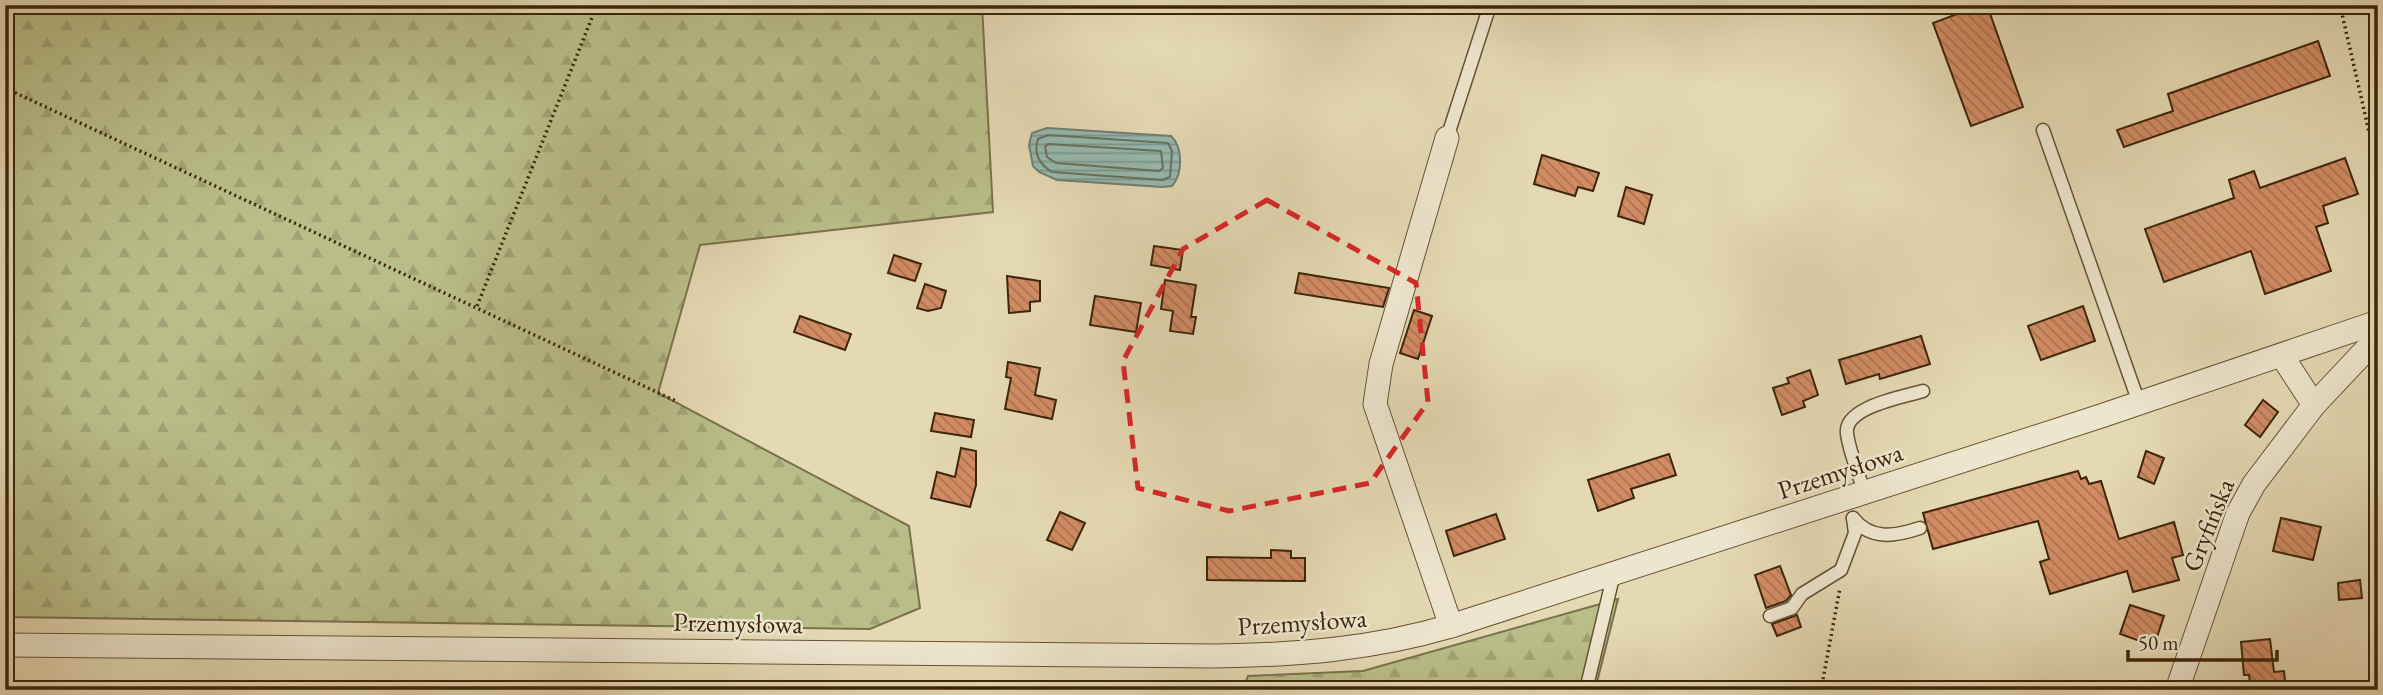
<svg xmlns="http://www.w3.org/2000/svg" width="2383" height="695" viewBox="0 0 2383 695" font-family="'EB Garamond',serif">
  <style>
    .forest { fill: url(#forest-firs); stroke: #7a724a; stroke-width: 2 }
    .water { fill: url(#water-rules); stroke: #717e6e; stroke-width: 2 }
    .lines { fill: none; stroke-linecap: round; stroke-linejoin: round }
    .shore { stroke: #68705e; stroke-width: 2 }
    .building { fill: url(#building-back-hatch); stroke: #3c250a; stroke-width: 2 }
    .service-casing { stroke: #665234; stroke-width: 15 }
    .minor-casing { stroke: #665234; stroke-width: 25 }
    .path { stroke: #3c250a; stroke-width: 3.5; stroke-dasharray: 2 3.5; stroke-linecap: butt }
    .service { stroke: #ede6ce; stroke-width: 12 }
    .minor { stroke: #ede6ce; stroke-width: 23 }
    .marked { fill: none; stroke: #d62828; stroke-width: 5; stroke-dasharray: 14 9; stroke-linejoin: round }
    .labels { text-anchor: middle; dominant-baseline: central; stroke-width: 5; stroke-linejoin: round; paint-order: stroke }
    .street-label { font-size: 26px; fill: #3c250a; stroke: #ede6ce }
  </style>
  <defs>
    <pattern id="forest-firs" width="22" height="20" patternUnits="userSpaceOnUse" patternTransform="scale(1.75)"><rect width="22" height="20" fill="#b9be89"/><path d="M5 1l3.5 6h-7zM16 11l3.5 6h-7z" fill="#a0a375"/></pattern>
    <pattern id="water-rules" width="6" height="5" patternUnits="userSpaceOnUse" patternTransform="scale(1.75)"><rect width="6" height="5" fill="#95bab1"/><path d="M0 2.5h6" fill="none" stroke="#7b978e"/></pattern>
    <pattern id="building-back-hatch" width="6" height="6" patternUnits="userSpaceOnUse" patternTransform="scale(1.75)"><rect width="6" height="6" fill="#d28c64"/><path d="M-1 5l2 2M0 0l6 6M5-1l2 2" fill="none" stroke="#ac7251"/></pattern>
  </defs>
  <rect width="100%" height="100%" fill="#e4d9b3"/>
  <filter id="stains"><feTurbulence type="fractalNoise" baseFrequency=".00286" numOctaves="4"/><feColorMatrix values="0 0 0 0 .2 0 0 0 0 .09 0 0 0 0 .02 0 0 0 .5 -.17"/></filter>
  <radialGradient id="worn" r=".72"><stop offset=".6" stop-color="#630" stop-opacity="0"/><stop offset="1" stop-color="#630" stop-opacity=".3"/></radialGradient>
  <g class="forest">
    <polygon points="5,5 982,5 993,212 700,245 658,393 909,526 920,608 870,629 5,617"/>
    <polygon points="1618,599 1595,690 1243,690 1248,676 1363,671"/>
  </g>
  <path class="water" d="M1047,128l124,8c12,11 12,38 1,50l-10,1 -105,-7 -18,-8 -6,-6 -4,-21 3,-12z"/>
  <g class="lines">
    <g class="shore">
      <path d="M1048,135l120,8 4,8 -2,26 -8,3 -110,-8c-13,-8 -19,-18 -14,-33z"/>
      <polygon points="1048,144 1161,151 1163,168 1159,171 1056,163 1047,157 1045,147"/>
    </g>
  </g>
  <g class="building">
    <polygon points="1981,5 1987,5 2023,107 1971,126 1933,23"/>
    <polygon points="2318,41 2330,76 2124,147 2117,130 2173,111 2168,94"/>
    <polygon points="1542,155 1599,173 1593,191 1578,187 1575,196 1534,184"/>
    <polygon points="2345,158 2358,194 2323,206 2328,223 2316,227 2331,271 2265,294 2251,251 2164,282 2145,229 2234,198 2229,180 2254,171 2260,188"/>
    <polygon points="1626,187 1652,195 1644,224 1618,216"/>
    <polygon points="1154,246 1183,250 1180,270 1151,265"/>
    <polygon points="894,255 921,264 915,281 888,273"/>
    <polygon points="1299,273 1389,288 1383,307 1295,293"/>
    <polygon points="1007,276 1040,281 1040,301 1030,302 1030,311 1009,313"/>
    <polygon points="1165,280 1196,285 1191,317 1196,317 1193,334 1170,331 1173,311 1161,309"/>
    <polygon points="925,284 946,291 941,308 928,311 917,308"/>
    <polygon points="1095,296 1141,303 1136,332 1090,325"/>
    <polygon points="2083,306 2095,341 2041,360 2028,326"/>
    <polygon points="1414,310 1432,316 1418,359 1400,353"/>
    <polygon points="800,316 851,334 845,350 794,332"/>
    <polygon points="1921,336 1930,364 1880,379 1879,374 1846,384 1839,360"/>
    <polygon points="1008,362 1040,368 1035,395 1056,400 1052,419 1005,409 1011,378 1006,377"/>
    <polygon points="1810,370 1818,395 1803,401 1805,407 1782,415 1773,388 1789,383 1787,378"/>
    <polygon points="2263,400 2278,412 2260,437 2245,425"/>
    <polygon points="935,413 974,420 971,437 931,431"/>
    <polygon points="961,448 976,451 976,485 970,507 931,498 937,472 955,477"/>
    <polygon points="2146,451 2164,458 2154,484 2138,477"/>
    <polygon points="1669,454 1676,475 1631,489 1634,498 1598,511 1588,480"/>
    <polygon points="2078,471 2081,479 2086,477 2089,484 2101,481 2119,539 2174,522 2183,555 2172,558 2179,580 2133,592 2127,571 2050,594 2040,562 2049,559 2038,521 1933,549 1923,513"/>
    <polygon points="1060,512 1085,523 1072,550 1047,540"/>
    <polygon points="1496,514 1505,539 1454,556 1446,531"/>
    <polygon points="2281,518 2321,527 2313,560 2273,551"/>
    <polygon points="1271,550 1291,551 1291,558 1305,558 1305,581 1207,580 1207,557 1271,558"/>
    <polygon points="1780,566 1791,595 1786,601 1766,608 1755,575"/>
    <polygon points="2360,580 2362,598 2339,600 2338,583"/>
    <polygon points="2130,605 2164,616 2154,646 2120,634"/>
    <polygon points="1797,615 1801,627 1777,636 1772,624"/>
    <polygon points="2270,639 2274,672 2284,671 2286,690 2251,690 2249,675 2244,675 2241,642"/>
  </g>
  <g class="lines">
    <g class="service-casing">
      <g id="service">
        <polyline points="2043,130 2139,403"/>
        <polyline points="1447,138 1490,5"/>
        <path d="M1864,492c-5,-18 -14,-38 -17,-58 -4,-27 56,-37 76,-43"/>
        <path d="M1853,518c18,23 43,18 67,10"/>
        <polyline points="1770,616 1792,608 1802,594 1841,570 1855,533 1853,518"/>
        <polyline points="1586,690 1614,573"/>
      </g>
    </g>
    <g class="minor-casing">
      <g id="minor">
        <polyline points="1447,138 1381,364 1375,404 1451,626"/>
        <polyline points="2282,356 2314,405"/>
        <path d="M5,645l1211,11c81,-1 157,-7 235,-30l650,-210 277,-94"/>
        <polyline points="2177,690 2238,513 2254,484 2314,405 2378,337"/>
      </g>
    </g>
    <g class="path">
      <polyline points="2340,5 2378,171"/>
      <polyline points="5,88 678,402"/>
      <polyline points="477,306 597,5"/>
      <polyline points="1821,690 1840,588"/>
    </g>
    <use href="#service" class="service"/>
    <use href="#minor" class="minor"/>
  </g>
  <path class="marked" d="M1267,200l149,83 12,119 -58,81 -141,28 -91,-23 -15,-127 60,-112z"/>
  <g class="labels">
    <g class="street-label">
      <text transform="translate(1840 471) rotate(-18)">Przemysłowa</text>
      <text transform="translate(2208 525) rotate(-68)">Gryfińska</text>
      <text transform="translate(1302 622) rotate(-4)">Przemysłowa</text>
      <text transform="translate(738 623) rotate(1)">Przemysłowa</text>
    </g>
  </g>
  <rect width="2383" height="695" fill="none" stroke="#e4d9b3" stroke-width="28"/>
  <rect x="7" y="7" width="2369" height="681" fill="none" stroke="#3c250a" stroke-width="3.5"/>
  <rect x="14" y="14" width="2355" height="667" fill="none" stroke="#3c250a" stroke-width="2"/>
  <path d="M2128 650v10h149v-10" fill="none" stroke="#3c250a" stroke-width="3.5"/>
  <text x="2138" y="650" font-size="21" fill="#3c250a" stroke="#ede6ce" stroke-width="5" paint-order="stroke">50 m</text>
  <rect width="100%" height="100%" filter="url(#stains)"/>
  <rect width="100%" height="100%" fill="url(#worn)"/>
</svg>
